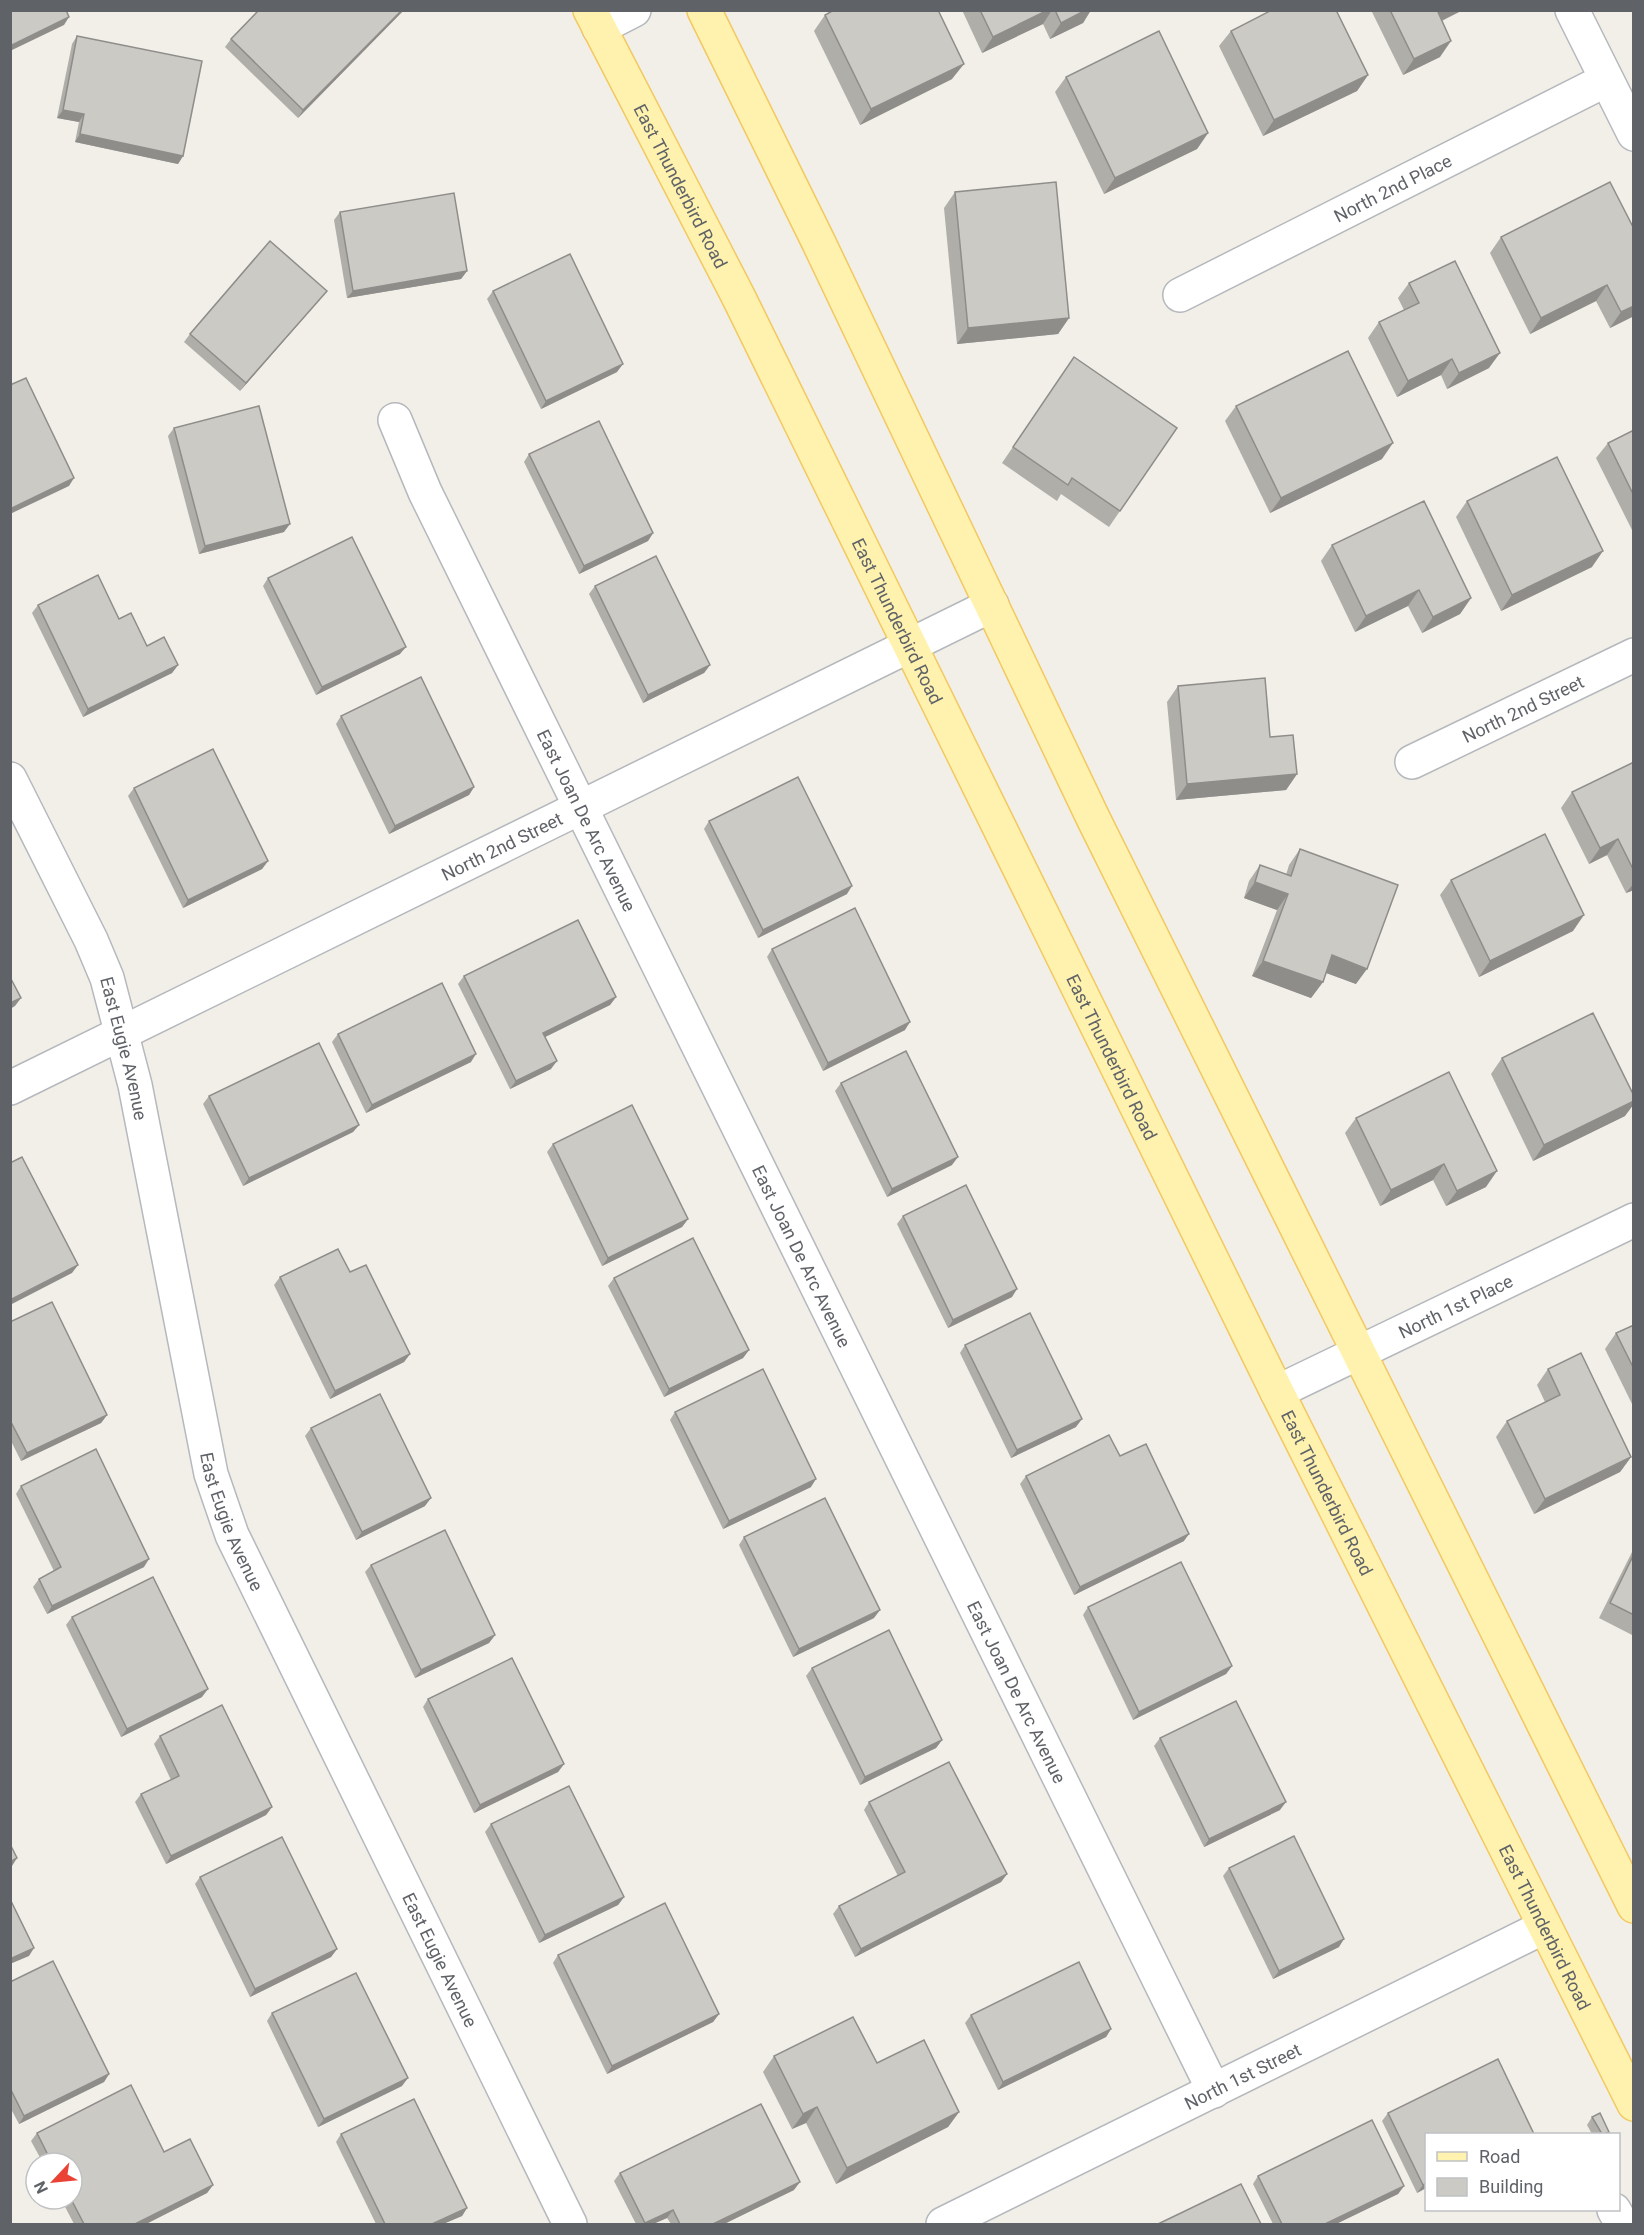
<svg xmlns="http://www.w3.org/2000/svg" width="1644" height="2235" viewBox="0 0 1644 2235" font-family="Roboto,sans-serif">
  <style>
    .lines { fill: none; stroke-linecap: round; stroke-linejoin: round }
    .minor-casing { stroke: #b5b8bc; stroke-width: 36 }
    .major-casing { stroke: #f2c960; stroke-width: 36 }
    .minor { stroke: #fff; stroke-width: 33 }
    .major { stroke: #fff2af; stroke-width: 33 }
    .wall { fill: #afaea9 }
    .shaded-wall { fill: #8f8d8a }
    .building { fill: #cccac5; stroke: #8f8d8a; stroke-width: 1.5 }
    .labels { text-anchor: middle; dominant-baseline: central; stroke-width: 4.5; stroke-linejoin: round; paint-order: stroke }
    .street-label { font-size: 18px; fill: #5f6368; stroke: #fff }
  </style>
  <rect width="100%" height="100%" fill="#f1efe8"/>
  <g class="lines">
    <g class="minor-casing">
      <g id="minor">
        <polyline points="1572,10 1634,134"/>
        <polyline points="599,28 634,10"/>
        <path id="s1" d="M1180,295l426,-215"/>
        <path id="s2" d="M395,420l30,72 789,1599"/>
        <path id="s3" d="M1412,762l222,-107"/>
        <path id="s4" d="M10,779l81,161 16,38 28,107 76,389 21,61 338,689"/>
        <path id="s5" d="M10,1088l982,-483"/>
        <path id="s6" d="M1277,1392l357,-172"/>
        <polyline points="1614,2210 1622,2224"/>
        <path id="s7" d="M943,2224l601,-297"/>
      </g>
    </g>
    <g class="major-casing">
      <g id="major">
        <path id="s8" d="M590,10l148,286 539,1096 357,712"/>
        <polyline points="704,10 818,241 1093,818 1634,1906"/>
      </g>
    </g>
    <use href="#minor" class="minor"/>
    <use href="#major" class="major"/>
  </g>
  <g class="wall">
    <polygon points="259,10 404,10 298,118 225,47 231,39"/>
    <polygon points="962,10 1091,10 1083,23 1050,39 1043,24 982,53"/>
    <polygon points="1371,10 1463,10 1442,21 1440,57 1403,75"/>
    <polygon points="825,15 952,79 860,125 814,31"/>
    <polygon points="1231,31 1368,75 1357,91 1263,136 1219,46"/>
    <polygon points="77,36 183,156 178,164 75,142 79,122 57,118 72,44"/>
    <polygon points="1066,77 1208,133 1197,149 1104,194 1055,92"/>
    <polygon points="955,192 1069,318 1058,334 957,344 944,208"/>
    <polygon points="340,212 467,271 461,279 347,298 334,220"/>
    <polygon points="1634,229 1634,316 1610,328 1596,301 1530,334 1490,253 1501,237"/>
    <polygon points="1409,283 1489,368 1447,389 1441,375 1397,397 1368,338 1379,322 1404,310 1398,298"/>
    <polygon points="493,291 617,372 541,409 487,299"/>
    <polygon points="321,298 240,391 184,342 190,334"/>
    <polygon points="1074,357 1177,428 1109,527 1061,494 1057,501 1002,463"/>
    <polygon points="1236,406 1382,459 1270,513 1225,421"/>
    <polygon points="174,428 284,532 199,554 168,436"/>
    <polygon points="1634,430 1634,534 1596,458 1608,443"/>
    <polygon points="529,454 653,533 648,541 579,574 524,462"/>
    <polygon points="1467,501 1592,567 1501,611 1456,517"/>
    <polygon points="1332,545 1471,598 1460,614 1422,633 1408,606 1355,632 1321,561"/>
    <polygon points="268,578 400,654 316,695 263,586"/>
    <polygon points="595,586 710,665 704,673 643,703 589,594"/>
    <polygon points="38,605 119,619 147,646 178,665 172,673 83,717 32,613"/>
    <polygon points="1178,686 1270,737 1297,774 1286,790 1176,800 1167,702"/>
    <polygon points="341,716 474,787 469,795 389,834 336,724"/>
    <polygon points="1634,762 1634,890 1626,893 1607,855 1589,864 1561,808 1572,792"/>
    <polygon points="134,788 268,861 262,869 183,908 128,796"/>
    <polygon points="709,821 847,894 758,938 704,829"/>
    <polygon points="1300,849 1356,984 1326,973 1323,982 1311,998 1252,976 1277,910 1244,898 1249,881 1260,865 1286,875 1289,865"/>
    <polygon points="1451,880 1573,931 1479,977 1440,895"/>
    <polygon points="772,949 905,1030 823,1071 767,957"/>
    <polygon points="464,976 616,997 610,1005 545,1037 551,1069 510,1089 458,984"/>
    <polygon points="338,1034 471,1062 366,1113 332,1042"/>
    <polygon points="1502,1058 1625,1116 1533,1161 1491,1074"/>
    <polygon points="841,1083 952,1165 887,1197 835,1091"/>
    <polygon points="209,1096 359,1125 353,1132 243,1186 203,1104"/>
    <polygon points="1356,1118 1486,1187 1446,1206 1433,1180 1380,1206 1345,1133"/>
    <polygon points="553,1144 688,1219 682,1227 602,1266 547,1152"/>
    <polygon points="903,1216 1012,1297 948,1328 897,1224"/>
    <polygon points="350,1272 410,1354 404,1362 330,1399 274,1285 280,1277"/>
    <polygon points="614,1278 749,1350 743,1358 664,1397 608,1286"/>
    <polygon points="10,1322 107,1415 101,1423 21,1461 10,1439"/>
    <polygon points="1634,1325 1634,1408 1605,1349 1616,1333"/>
    <polygon points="965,1345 1076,1427 1011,1458 960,1353"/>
    <polygon points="1548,1369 1631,1457 1620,1472 1534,1514 1496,1437 1507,1421 1545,1402 1537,1385"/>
    <polygon points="675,1412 811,1487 723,1529 670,1420"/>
    <polygon points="311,1428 425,1506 356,1540 305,1436"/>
    <polygon points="1120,1456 1184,1541 1074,1595 1020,1484 1026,1476"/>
    <polygon points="21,1486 144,1567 47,1614 33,1587 39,1579 54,1571 16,1494"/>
    <polygon points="744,1537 874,1618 793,1657 739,1545"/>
    <polygon points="1634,1548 1634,1636 1599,1618"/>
    <polygon points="371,1565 495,1635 489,1643 415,1678 365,1572"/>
    <polygon points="1088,1607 1232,1666 1226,1674 1133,1720 1083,1615"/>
    <polygon points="72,1617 202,1697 121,1737 66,1625"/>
    <polygon points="812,1668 942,1740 936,1748 860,1785 806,1676"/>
    <polygon points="428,1699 564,1764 558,1772 474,1813 423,1707"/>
    <polygon points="160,1736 272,1807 266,1815 166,1864 135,1802 141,1794 171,1780 154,1744"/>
    <polygon points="1160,1738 1280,1810 1204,1847 1154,1746"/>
    <polygon points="869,1802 1007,1874 1001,1882 855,1957 833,1914 839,1906 898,1876 864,1810"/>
    <polygon points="491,1824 624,1897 618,1905 539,1943 485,1832"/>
    <polygon points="1229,1868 1339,1947 1273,1979 1223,1876"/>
    <polygon points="200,1877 337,1949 331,1957 250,1997 195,1884"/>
    <polygon points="558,1955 719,2014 713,2022 607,2074 553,1963"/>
    <polygon points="10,1982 109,2074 104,2082 19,2124 10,2107"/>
    <polygon points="272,2013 402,2086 318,2127 267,2021"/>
    <polygon points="971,2015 1111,2029 1106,2037 998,2090 965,2023"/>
    <polygon points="774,2056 877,2063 959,2112 948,2127 836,2184 806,2123 792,2129 763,2072"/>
    <polygon points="1388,2113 1426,2134 1426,2188 1417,2193 1382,2121"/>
    <polygon points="1592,2117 1608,2134 1592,2134 1587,2125"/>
    <polygon points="37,2133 164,2152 213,2185 207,2193 146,2224 74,2224 61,2199 72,2199 72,2163 43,2163 31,2141"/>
    <polygon points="341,2134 467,2208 462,2216 443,2224 376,2224 336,2142"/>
    <polygon points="620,2173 794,2190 724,2224 671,2224 667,2218 653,2224 636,2224 614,2181"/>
    <polygon points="1258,2176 1404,2186 1398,2194 1336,2224 1273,2224 1253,2184"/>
  </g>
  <g class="shaded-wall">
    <polygon points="402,10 404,10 298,118 303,110"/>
    <polygon points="1048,10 1052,10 1043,24 982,53 993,37"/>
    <polygon points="1086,10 1091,10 1083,23 1050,39 1061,23"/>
    <polygon points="1441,10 1463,10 1426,28 1438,12"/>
    <polygon points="69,17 64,25 10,51 10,46"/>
    <polygon points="1451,41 1440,57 1403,75 1414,59"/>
    <polygon points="964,64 952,79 860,125 871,109"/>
    <polygon points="1368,75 1357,91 1263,136 1274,120"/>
    <polygon points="63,110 84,114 79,122 57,118"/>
    <polygon points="1208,133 1197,149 1104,194 1115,178"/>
    <polygon points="80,134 183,156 178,164 75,142"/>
    <polygon points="467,271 461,279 347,298 353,291"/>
    <polygon points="1607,285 1596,301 1530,334 1541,318"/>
    <polygon points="327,291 321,298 240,391 246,383"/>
    <polygon points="1634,306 1634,316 1610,328 1621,312"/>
    <polygon points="1069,318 1058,334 957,344 968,328"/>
    <polygon points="1500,353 1489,368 1447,389 1459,373"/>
    <polygon points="1452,359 1441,375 1397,397 1408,381"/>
    <polygon points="623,364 617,372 541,409 546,401"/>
    <polygon points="1393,443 1382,459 1270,513 1281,498"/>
    <polygon points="74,478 69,486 10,514 10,509"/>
    <polygon points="290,524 284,532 199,554 205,546"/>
    <polygon points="653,533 648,541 579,574 584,566"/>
    <polygon points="1603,551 1592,567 1501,611 1512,595"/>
    <polygon points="1419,590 1408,606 1355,632 1366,616"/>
    <polygon points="1471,598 1460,614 1422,633 1433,617"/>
    <polygon points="406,647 400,654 316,695 322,687"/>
    <polygon points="178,665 172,673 83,717 88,709"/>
    <polygon points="710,665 704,673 643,703 648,695"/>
    <polygon points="1297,774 1286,790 1176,800 1187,784"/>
    <polygon points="474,787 469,795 389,834 395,826"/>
    <polygon points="1618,839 1607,855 1589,864 1600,848"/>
    <polygon points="268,861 262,869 183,908 188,900"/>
    <polygon points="1255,882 1288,894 1277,910 1244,898"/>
    <polygon points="1634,883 1634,890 1626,893"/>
    <polygon points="852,886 847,894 758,938 763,930"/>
    <polygon points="1584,915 1573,931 1479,977 1490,961"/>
    <polygon points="1332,955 1367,969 1356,984 1321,971"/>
    <polygon points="1263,961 1323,982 1311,998 1252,976"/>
    <polygon points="616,997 610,1005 537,1041 543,1033"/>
    <polygon points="21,998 15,1006 10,1009 10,1003"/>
    <polygon points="910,1022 905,1030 823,1071 828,1063"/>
    <polygon points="476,1054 471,1062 366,1113 372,1105"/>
    <polygon points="557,1061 551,1069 510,1089 516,1081"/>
    <polygon points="1634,1101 1634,1104 1625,1116 1533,1161 1544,1145"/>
    <polygon points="359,1125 353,1132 243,1186 249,1178"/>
    <polygon points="958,1157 952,1165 887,1197 892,1189"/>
    <polygon points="1444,1164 1433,1180 1380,1206 1391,1190"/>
    <polygon points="1497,1171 1486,1187 1446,1206 1457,1191"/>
    <polygon points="688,1219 682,1227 602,1266 608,1258"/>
    <polygon points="78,1265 72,1273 10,1305 10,1300"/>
    <polygon points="1017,1289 1012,1297 948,1328 953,1320"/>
    <polygon points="749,1350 743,1358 664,1397 669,1389"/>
    <polygon points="410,1354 404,1362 330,1399 335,1391"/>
    <polygon points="107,1415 101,1423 21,1461 27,1453"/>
    <polygon points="1082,1419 1076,1427 1011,1458 1017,1450"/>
    <polygon points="1631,1457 1620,1472 1534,1514 1545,1499"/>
    <polygon points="816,1479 811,1487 723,1529 729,1521"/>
    <polygon points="431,1498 425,1506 356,1540 362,1532"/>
    <polygon points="1189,1534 1184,1541 1074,1595 1080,1587"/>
    <polygon points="149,1559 144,1567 47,1614 52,1606"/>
    <polygon points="880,1610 874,1618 793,1657 799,1649"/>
    <polygon points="495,1635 489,1643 415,1678 421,1670"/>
    <polygon points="1232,1666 1226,1674 1133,1720 1139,1712"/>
    <polygon points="208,1689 202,1697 121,1737 127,1729"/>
    <polygon points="942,1740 936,1748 860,1785 865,1777"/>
    <polygon points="564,1764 558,1772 474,1813 480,1805"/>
    <polygon points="1286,1802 1280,1810 1204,1847 1209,1839"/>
    <polygon points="272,1807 266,1815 166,1864 171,1856"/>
    <polygon points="17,1858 12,1866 10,1867 10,1862"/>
    <polygon points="1007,1874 1001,1882 855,1957 861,1949"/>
    <polygon points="624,1897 618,1905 539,1943 545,1935"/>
    <polygon points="1344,1939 1339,1947 1273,1979 1279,1971"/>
    <polygon points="34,1948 29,1956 10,1964 10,1959"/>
    <polygon points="337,1949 331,1957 250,1997 255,1989"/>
    <polygon points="719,2014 713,2022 607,2074 612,2066"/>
    <polygon points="1111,2029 1106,2037 998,2090 1003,2082"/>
    <polygon points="109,2074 104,2082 19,2124 24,2116"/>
    <polygon points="408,2078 402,2086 318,2127 324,2119"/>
    <polygon points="817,2107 806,2123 792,2129 803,2114"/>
    <polygon points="959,2112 948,2127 836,2184 847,2168"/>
    <polygon points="800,2182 794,2190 724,2224 713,2224"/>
    <polygon points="1426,2183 1426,2188 1417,2193 1423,2185"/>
    <polygon points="213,2185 207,2193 146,2224 135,2224"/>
    <polygon points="1404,2186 1398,2194 1336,2224 1325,2224"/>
    <polygon points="467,2208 462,2216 443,2224 432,2224"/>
    <polygon points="673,2210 667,2218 653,2224 644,2224"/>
  </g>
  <g class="building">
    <polygon points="10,10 66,10 69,17 10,46"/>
    <polygon points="259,10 402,10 303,110 231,39"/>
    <polygon points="834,10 938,10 964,64 871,109 825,15"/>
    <polygon points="980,10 1048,10 993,37"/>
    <polygon points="1055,10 1086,10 1061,23"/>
    <polygon points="1272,10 1336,10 1368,75 1274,120 1231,31"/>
    <polygon points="1390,10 1441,10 1438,12 1451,41 1414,59"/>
    <polygon points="1159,31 1208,133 1115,178 1066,77"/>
    <polygon points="77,36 202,61 183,156 80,134 84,114 63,110"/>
    <polygon points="1056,182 1069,318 968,328 955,192"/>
    <polygon points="1610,182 1634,229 1634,306 1621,312 1607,285 1541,318 1501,237"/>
    <polygon points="454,193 467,271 353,291 340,212"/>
    <polygon points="270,241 327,291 246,383 190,334"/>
    <polygon points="570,254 623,364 546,401 493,291"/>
    <polygon points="1455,261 1500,353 1459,373 1452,359 1408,381 1379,322 1419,303 1409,283"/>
    <polygon points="1348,351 1393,443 1281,498 1236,406"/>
    <polygon points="1074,357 1177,428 1120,511 1072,478 1068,485 1013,447"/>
    <polygon points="26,378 74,478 10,509 10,385"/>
    <polygon points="259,406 290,524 205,546 174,428"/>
    <polygon points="599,421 653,533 584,566 529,454"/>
    <polygon points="1634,430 1634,496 1608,443"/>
    <polygon points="1557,457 1603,551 1512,595 1467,501"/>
    <polygon points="1424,501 1471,598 1433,617 1419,590 1366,616 1332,545"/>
    <polygon points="352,537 406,647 322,687 268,578"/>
    <polygon points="656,556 710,665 648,695 595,586"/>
    <polygon points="98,575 119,619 131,613 147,646 164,637 178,665 88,709 38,605"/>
    <polygon points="421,677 474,787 395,826 341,716"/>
    <polygon points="1265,678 1270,737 1293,735 1297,774 1187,784 1178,686"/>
    <polygon points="213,749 268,861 188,900 134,788"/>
    <polygon points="1634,762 1634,871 1618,839 1600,848 1572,792"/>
    <polygon points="798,777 852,886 763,930 709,821"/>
    <polygon points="1545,834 1584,915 1490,961 1451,880"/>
    <polygon points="1300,849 1398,885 1367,969 1332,955 1323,982 1263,961 1288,894 1255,882 1260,865 1291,876"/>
    <polygon points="855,908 910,1022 828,1063 772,949"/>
    <polygon points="578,920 616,997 543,1033 557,1061 516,1081 464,976"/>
    <polygon points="10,977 21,998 10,1003"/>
    <polygon points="442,983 476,1054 372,1105 338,1034"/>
    <polygon points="1593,1013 1634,1096 1634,1101 1544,1145 1502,1058"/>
    <polygon points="319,1043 359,1125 249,1178 209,1096"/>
    <polygon points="906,1051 958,1157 892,1189 841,1083"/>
    <polygon points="1449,1072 1497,1171 1457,1191 1444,1164 1391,1190 1356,1118"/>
    <polygon points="632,1105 688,1219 608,1258 553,1144"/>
    <polygon points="22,1157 78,1265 10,1300 10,1163"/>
    <polygon points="966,1185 1017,1289 953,1320 903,1216"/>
    <polygon points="693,1238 749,1350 669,1389 614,1278"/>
    <polygon points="338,1249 350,1272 366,1265 410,1354 335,1391 280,1277"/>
    <polygon points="52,1302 107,1415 27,1453 10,1420 10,1322"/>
    <polygon points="1030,1313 1082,1419 1017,1450 965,1345"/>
    <polygon points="1634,1325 1634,1369 1616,1333"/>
    <polygon points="1581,1353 1631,1457 1545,1499 1507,1421 1560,1395 1548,1369"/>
    <polygon points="763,1369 816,1479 729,1521 675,1412"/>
    <polygon points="380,1394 431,1498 362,1532 311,1428"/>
    <polygon points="1109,1435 1120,1456 1146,1444 1189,1534 1080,1587 1026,1476"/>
    <polygon points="96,1449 149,1559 52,1606 39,1579 61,1567 21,1486"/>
    <polygon points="825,1498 880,1610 799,1649 744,1537"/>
    <polygon points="445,1530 495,1635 421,1670 371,1565"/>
    <polygon points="1634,1554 1634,1615 1610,1603"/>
    <polygon points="1181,1562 1232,1666 1139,1712 1088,1607"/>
    <polygon points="153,1577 208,1689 127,1729 72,1617"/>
    <polygon points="889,1630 942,1740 865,1777 812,1668"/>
    <polygon points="512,1658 564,1764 480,1805 428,1699"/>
    <polygon points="1236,1701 1286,1802 1209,1839 1160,1738"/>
    <polygon points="222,1705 272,1807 171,1856 141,1794 179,1776 160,1736"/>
    <polygon points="949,1762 1007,1874 861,1949 839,1906 905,1872 869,1802"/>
    <polygon points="569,1786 624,1897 545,1935 491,1824"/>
    <polygon points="1294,1836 1344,1939 1279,1971 1229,1868"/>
    <polygon points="282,1837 337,1949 255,1989 200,1877"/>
    <polygon points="10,1844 17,1858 10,1862"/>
    <polygon points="10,1899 34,1948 10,1959"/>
    <polygon points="665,1903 719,2014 612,2066 558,1955"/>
    <polygon points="53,1961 109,2074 24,2116 10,2088 10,1982"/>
    <polygon points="1079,1962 1111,2029 1003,2082 971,2015"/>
    <polygon points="356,1973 408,2078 324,2119 272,2013"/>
    <polygon points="853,2017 877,2063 924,2040 959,2112 847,2168 817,2107 803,2114 774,2056"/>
    <polygon points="1498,2059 1534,2134 1426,2134 1426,2183 1423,2185 1388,2113"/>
    <polygon points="131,2085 164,2152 190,2139 213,2185 135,2224 84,2224 71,2199 72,2199 72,2163 52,2163 37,2133"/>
    <polygon points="414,2099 467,2208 432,2224 385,2224 341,2134"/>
    <polygon points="761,2104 800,2182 713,2224 680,2224 673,2210 645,2223 620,2173"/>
    <polygon points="1600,2113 1609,2132 1604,2134 1602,2134 1592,2117"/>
    <polygon points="1372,2120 1404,2186 1325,2224 1282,2224 1258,2176"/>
    <polygon points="1241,2184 1261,2224 1158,2224"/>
  </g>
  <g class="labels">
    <g class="street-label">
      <text stroke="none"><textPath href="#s8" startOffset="198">East Thunderbird Road</textPath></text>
      <text stroke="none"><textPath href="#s1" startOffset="238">North 2nd Place</textPath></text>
      <text stroke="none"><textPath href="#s8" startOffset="684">East Thunderbird Road</textPath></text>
      <text stroke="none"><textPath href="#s3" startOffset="123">North 2nd Street</textPath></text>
      <text stroke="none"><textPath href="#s2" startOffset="444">East Joan De Arc Avenue</textPath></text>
      <text stroke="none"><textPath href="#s5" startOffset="548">North 2nd Street</textPath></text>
      <text stroke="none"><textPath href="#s4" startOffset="294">East Eugie Avenue</textPath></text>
      <text stroke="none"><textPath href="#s8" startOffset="1170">East Thunderbird Road</textPath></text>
      <text stroke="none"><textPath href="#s2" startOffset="930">East Joan De Arc Avenue</textPath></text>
      <text stroke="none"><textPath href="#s6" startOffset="198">North 1st Place</textPath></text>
      <text stroke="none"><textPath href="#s8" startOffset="1656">East Thunderbird Road</textPath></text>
      <text stroke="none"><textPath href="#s4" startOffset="780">East Eugie Avenue</textPath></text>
      <text stroke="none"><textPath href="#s2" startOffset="1416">East Joan De Arc Avenue</textPath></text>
      <text stroke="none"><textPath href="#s8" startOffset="2142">East Thunderbird Road</textPath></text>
      <text stroke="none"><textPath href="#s4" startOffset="1266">East Eugie Avenue</textPath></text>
      <text stroke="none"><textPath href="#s7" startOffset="334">North 1st Street</textPath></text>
    </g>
  </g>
  <rect width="1644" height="2235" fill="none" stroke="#5f6368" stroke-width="24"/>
  <rect x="1425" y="2133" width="195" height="78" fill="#ffffff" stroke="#bfc1c3" stroke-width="1.5"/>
  <rect x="1437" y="2152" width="30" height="9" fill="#fff2af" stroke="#bfc1c3" stroke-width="1.5"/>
  <text x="1479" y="2163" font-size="18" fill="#5f6368">Road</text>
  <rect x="1437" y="2178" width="30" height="18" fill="#cccac5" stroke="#bfc1c3" stroke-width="1.5"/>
  <text x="1479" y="2193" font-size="18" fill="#5f6368">Building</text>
  <g transform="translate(54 2181) rotate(244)"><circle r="28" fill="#ffffff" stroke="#bfc1c3" stroke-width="1.5"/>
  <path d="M0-4.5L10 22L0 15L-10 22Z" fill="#ea4335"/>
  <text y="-9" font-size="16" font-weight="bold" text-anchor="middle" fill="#5f6368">N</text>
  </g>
</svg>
